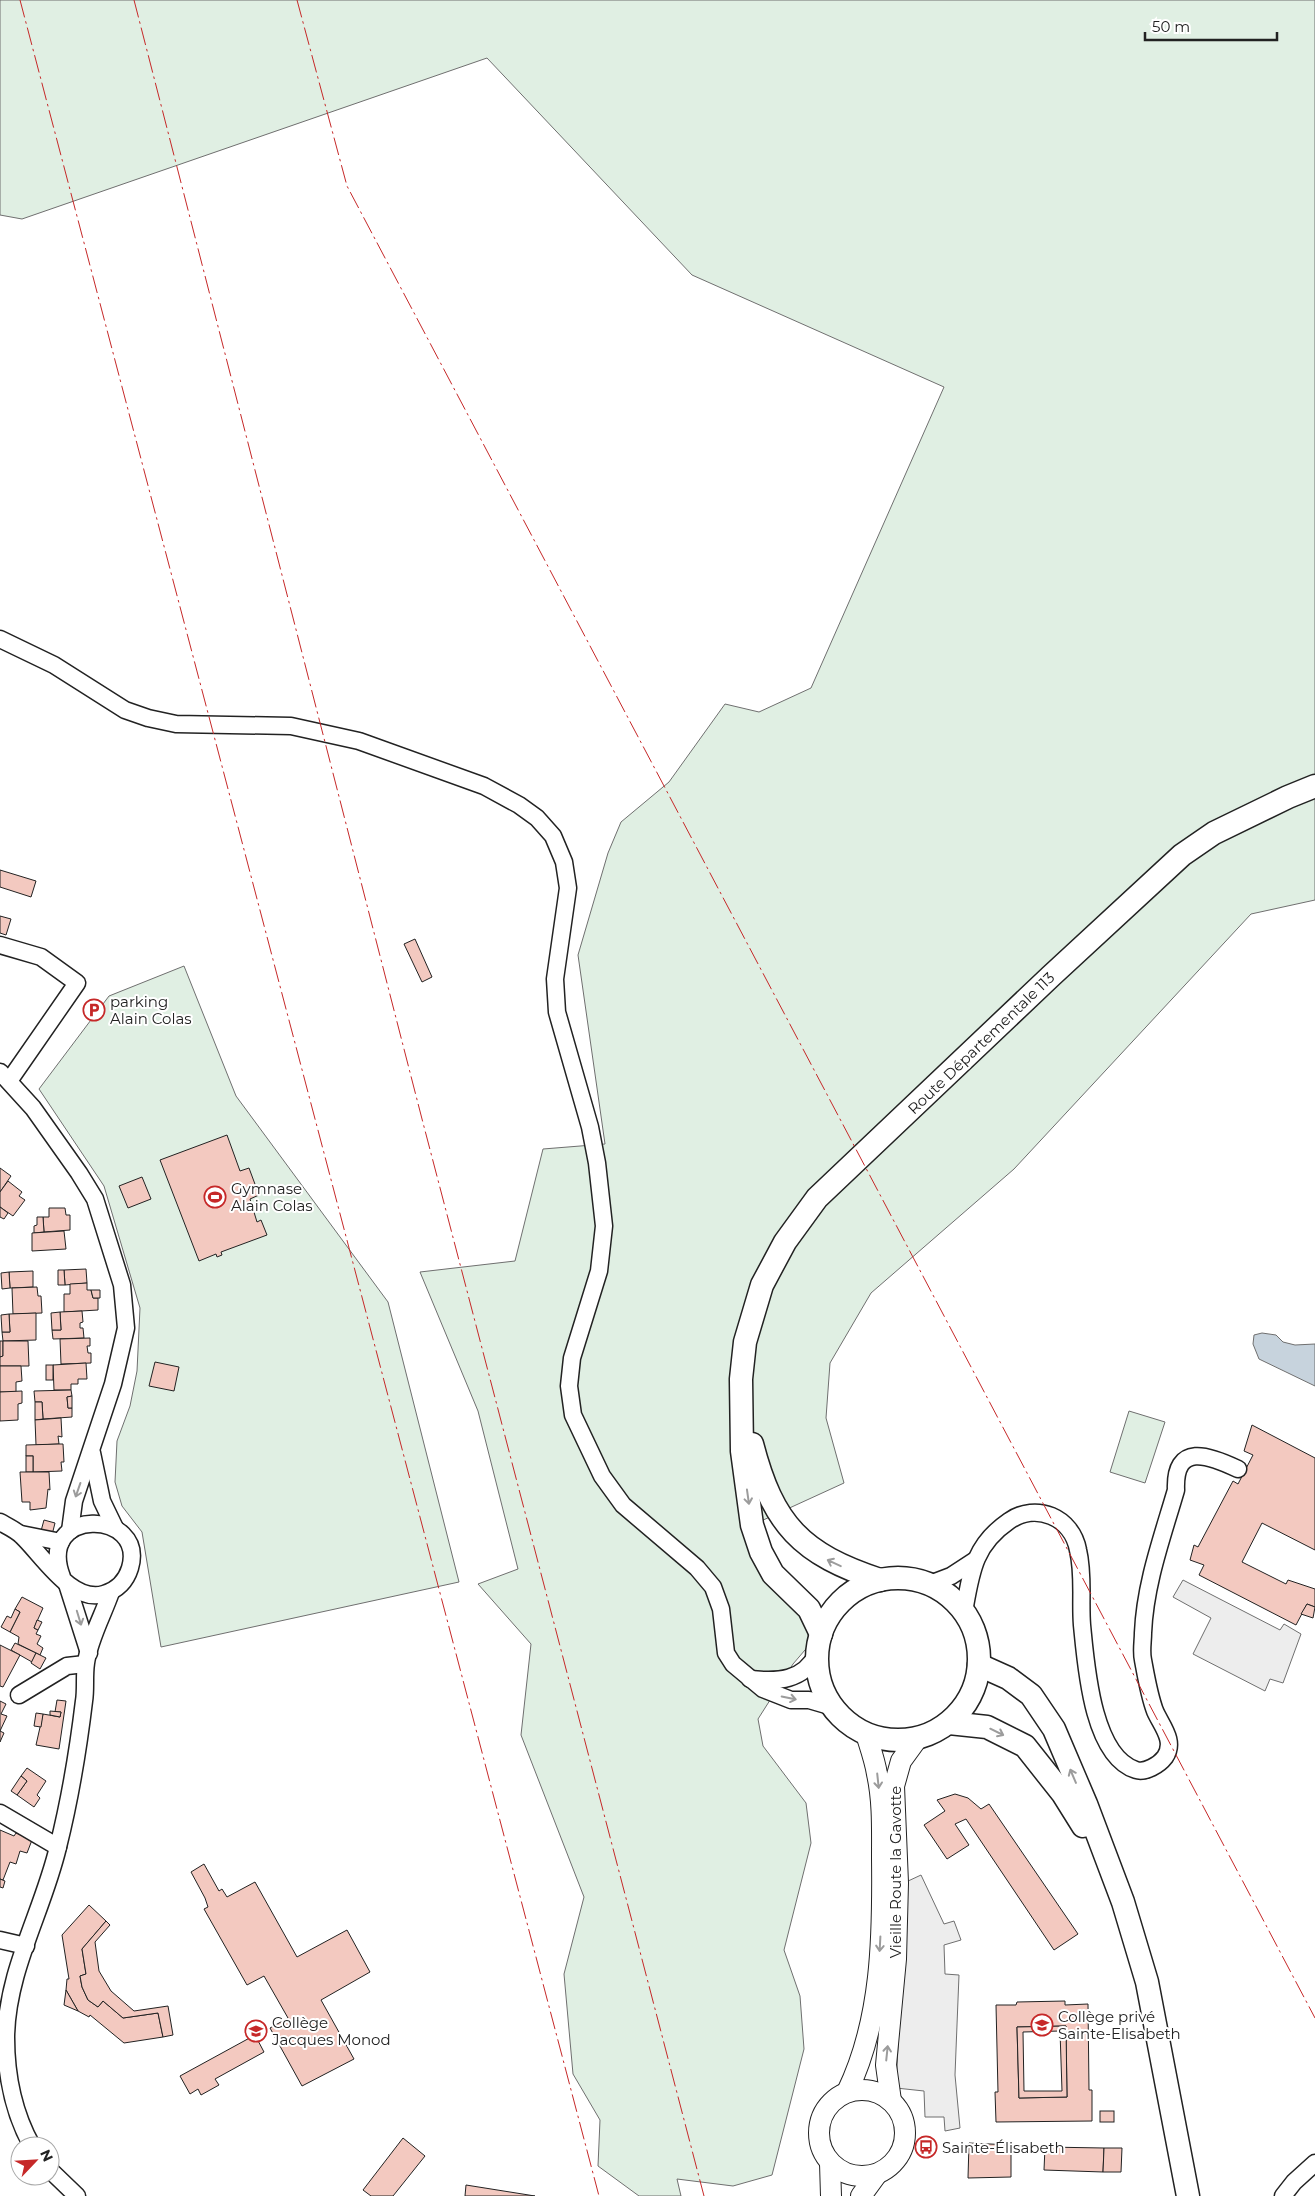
<svg xmlns="http://www.w3.org/2000/svg" width="1315" height="2196" viewBox="0 0 1315 2196" font-family="Montserrat,sans-serif">
  <style>
    .green { fill: #e0efe3; stroke: #6f6f6f }
    .parking { fill: #ededed; stroke: #6f6f6f }
    .water { fill: #c7d3dd; stroke: #6f6f6f }
    .building { fill: #f3c9c0; stroke: #222; fill-rule: evenodd }
    .lines { fill: none; stroke-linecap: round; stroke-linejoin: round }
    .minor-casing { stroke: #222; stroke-width: 19 }
    .tertiary-casing { stroke: #222; stroke-width: 22 }
    .secondary-casing { stroke: #222; stroke-width: 25 }
    .minor { stroke: #fff; stroke-width: 16 }
    .tertiary { stroke: #fff; stroke-width: 20 }
    .secondary { stroke: #fff; stroke-width: 22 }
    .power { stroke: #c62828; stroke-width: 1; stroke-dasharray: 18 4 2.5 4; stroke-linecap: butt }
    .oneway { stroke: #9c9c9c }
    .labels { text-anchor: middle; dominant-baseline: central; stroke-width: 4; stroke-linejoin: round; paint-order: stroke }
    .poi-label { font-size: 15px; fill: #222; stroke: #fff; text-anchor: start }
    .street-label { font-size: 15px; fill: #222; stroke: #fff }
  </style>
  <rect width="100%" height="100%" fill="#fff"/>
  <g class="green">
    <polygon points="0,0 1315,0 1315,900 1251,914 1014,1169 871,1293 830,1363 826,1418 844,1483 748,1527 803,1612 811,1643 793,1664 758,1719 763,1746 806,1803 811,1843 784,1950 800,1996 804,2049 772,2175 733,2186 677,2179 681,2196 639,2196 598,2166 600,2120 573,2074 564,1974 584,1897 521,1735 531,1644 478,1584 518,1569 478,1411 420,1272 515,1261 543,1149 605,1144 578,955 608,853 621,822 669,782 725,704 759,712 811,688 944,387 692,275 487,58 22,219 0,215"/>
    <polygon points="184,966 236,1096 388,1302 459,1582 161,1647 142,1532 122,1506 115,1482 117,1441 130,1406 137,1371 140,1308 104,1186 39,1089 109,996"/>
    <polygon points="1129,1411 1165,1422 1145,1483 1110,1472"/>
  </g>
  <g class="parking">
    <polygon points="1183,1580 1280,1630 1284,1624 1301,1634 1283,1683 1270,1679 1265,1691 1193,1654 1211,1618 1173,1597"/>
    <polygon points="921,1875 944,1924 954,1921 961,1940 944,1945 945,1974 959,1975 955,2075 960,2128 945,2131 944,2117 925,2117 924,2091 896,2088 906,1882"/>
  </g>
  <polygon class="water" points="1262,1333 1276,1335 1283,1342 1295,1345 1315,1344 1315,1386 1259,1359 1253,1344 1254,1335"/>
  <g class="building">
    <polygon points="0,870 36,881 31,897 0,887"/>
    <polygon points="0,916 11,919 6,935 0,933"/>
    <polygon points="415,939 432,977 422,982 404,944"/>
    <polygon points="227,1135 240,1171 249,1168 259,1195 250,1199 257,1222 261,1220 267,1235 221,1252 222,1255 217,1257 216,1254 199,1261 160,1160"/>
    <polygon points="0,1168 11,1176 0,1192"/>
    <polygon points="142,1177 151,1199 128,1208 119,1186"/>
    <polygon points="8,1181 22,1192 19,1196 25,1200 13,1216 0,1207 0,1192"/>
    <polygon points="0,1207 8,1213 4,1219 0,1217"/>
    <polygon points="49,1208 65,1208 66,1215 70,1215 70,1230 44,1232 43,1217 49,1217"/>
    <polygon points="37,1217 43,1217 44,1232 34,1233 34,1226 37,1225"/>
    <polygon points="64,1231 66,1249 32,1251 32,1233"/>
    <polygon points="86,1269 87,1283 65,1285 64,1270"/>
    <polygon points="58,1270 64,1270 65,1285 58,1285"/>
    <polygon points="33,1271 33,1287 10,1288 9,1272"/>
    <polygon points="9,1272 10,1288 2,1289 1,1273"/>
    <polygon points="87,1283 87,1290 91,1290 93,1298 98,1298 98,1310 64,1312 64,1294 70,1294 70,1284"/>
    <polygon points="37,1287 38,1296 41,1296 42,1313 13,1314 12,1288"/>
    <polygon points="91,1290 100,1290 100,1298 93,1298"/>
    <polygon points="82,1311 83,1322 80,1323 80,1328 83,1328 84,1338 53,1339 52,1330 61,1330 60,1312"/>
    <polygon points="60,1312 61,1330 52,1330 51,1313"/>
    <polygon points="36,1313 36,1340 3,1341 2,1332 10,1332 9,1314"/>
    <polygon points="9,1314 10,1332 2,1332 1,1315"/>
    <polygon points="90,1338 90,1346 87,1346 88,1353 91,1353 91,1363 61,1364 60,1339"/>
    <polygon points="0,1341 3,1341 3,1356 0,1357"/>
    <polygon points="3,1341 28,1341 29,1366 0,1366 0,1357 3,1356"/>
    <polygon points="155,1362 179,1367 174,1391 149,1386"/>
    <polygon points="86,1363 87,1379 78,1379 78,1384 71,1384 71,1390 54,1390 53,1365"/>
    <rect x="46" y="1365" width="7" height="15"/>
    <polygon points="0,1366 21,1366 22,1381 16,1382 16,1392 0,1392"/>
    <polygon points="71,1390 72,1396 67,1397 68,1408 72,1408 72,1417 43,1419 42,1402 35,1402 34,1391"/>
    <polygon points="22,1391 22,1403 18,1404 18,1420 0,1421 0,1392"/>
    <polygon points="72,1396 72,1408 68,1408 67,1397"/>
    <polygon points="35,1402 42,1402 43,1419 35,1420"/>
    <polygon points="61,1418 62,1437 58,1436 59,1444 36,1445 35,1420"/>
    <polygon points="1252,1425 1315,1458 1315,1550 1262,1523 1242,1562 1286,1584 1288,1580 1315,1589 1315,1607 1307,1604 1296,1625 1199,1575 1204,1565 1190,1560 1194,1545 1198,1547 1233,1481 1238,1484 1253,1455 1244,1451"/>
    <polygon points="59,1444 63,1444 64,1462 61,1462 62,1471 33,1472 33,1456 26,1456 26,1445"/>
    <rect x="26" y="1456" width="7" height="16"/>
    <polygon points="20,1472 49,1472 50,1490 48,1489 46,1508 30,1510 30,1502 22,1502"/>
    <polygon points="44,1520 55,1523 52,1535 41,1531"/>
    <polygon points="22,1597 43,1608 34,1628 38,1630 36,1634 41,1636 37,1644 43,1648 40,1655 18,1644 19,1637 10,1632 20,1612 15,1609"/>
    <polygon points="1307,1604 1315,1607 1313,1618 1301,1614"/>
    <polygon points="15,1609 20,1612 10,1632 1,1627 7,1616 11,1618"/>
    <polygon points="37,1620 42,1622 38,1630 34,1628"/>
    <polygon points="15,1643 36,1653 32,1662 11,1650"/>
    <polygon points="0,1645 20,1655 3,1687 0,1686"/>
    <polygon points="36,1653 46,1658 40,1669 31,1663"/>
    <polygon points="57,1700 66,1701 59,1749 36,1745 43,1714 60,1717 61,1712 55,1712"/>
    <polygon points="0,1701 6,1704 1,1714 7,1716 0,1731 4,1733 0,1742"/>
    <polygon points="50,1711 61,1712 60,1717 50,1715"/>
    <polygon points="36,1713 43,1714 41,1727 34,1726"/>
    <polygon points="27,1768 46,1781 37,1795 40,1798 34,1807 17,1795 27,1781 21,1776"/>
    <polygon points="21,1776 27,1781 17,1795 11,1791"/>
    <polygon points="955,1794 968,1798 981,1809 989,1804 1078,1934 1054,1950 966,1819 955,1824 969,1845 947,1859 924,1825 945,1811 937,1800"/>
    <polygon points="0,1830 14,1836 16,1833 32,1840 27,1853 20,1851 16,1864 10,1862 3,1880 0,1879"/>
    <polygon points="204,1864 219,1891 222,1889 227,1897 255,1882 297,1957 347,1930 370,1972 321,2000 354,2059 302,2086 270,2028 288,2018 264,1976 247,1985 204,1909 208,1907 205,1898 191,1872"/>
    <polygon points="0,1879 5,1881 3,1888 0,1887"/>
    <polygon points="89,1905 106,1921 82,1949 86,1974 80,1976 82,1987 88,2000 98,2007 103,2001 123,2018 158,2013 163,2037 124,2043 90,2015 89,2017 78,2011 66,1990 67,1979 69,1979 62,1935"/>
    <polygon points="106,1921 110,1925 95,1942 99,1971 111,1991 134,2011 168,2006 173,2035 163,2037 158,2013 123,2018 103,2001 98,2007 88,2000 82,1987 80,1976 86,1974 82,1949"/>
    <polygon points="66,1990 78,2011 64,2005"/>
    <path d="M1065,2001v4l23,-1 1,86h3v31l-96,1 -1,-30h3l-2,-87h20l1,-3zM1066,2026l1,71 -48,1 -2,-71z"/>
    <path d="M1066,2026l1,71 -48,1 -2,-71zM1060,2031l2,60h-38l-1,-59z"/>
    <polygon points="255,2035 264,2052 215,2079 219,2085 201,2095 198,2089 190,2094 180,2076"/>
    <rect x="1100" y="2111" width="14" height="11"/>
    <polygon points="403,2138 425,2156 393,2196 371,2196 363,2190"/>
    <polygon points="969,2143 1011,2145 1011,2177 968,2178"/>
    <polygon points="1045,2147 1104,2148 1103,2172 1044,2170"/>
    <polygon points="1104,2148 1122,2148 1121,2172 1103,2172"/>
    <polygon points="466,2185 535,2196 465,2196"/>
  </g>
  <g class="lines">
    <g class="minor-casing">
      <g id="minor">
        <polyline points="0,639 54,665 125,710 148,718 176,724 291,726 359,741 484,786 519,805 537,818 553,836 564,862 568,888 555,979 557,1012 590,1127 597,1163 604,1226 599,1271 572,1358 569,1386 573,1415 602,1476 623,1505 697,1568 713,1587 721,1609 726,1653 733,1664 763,1689 791,1700 809,1700 833,1707"/>
        <polyline points="0,945 41,957 77,983 9,1081"/>
        <polyline points="0,1072 33,1108 79,1173 95,1199 122,1285 126,1328 113,1384 74,1501 70,1531"/>
        <polyline points="92,1453 102,1501 115,1528"/>
        <path d="M0,1522c7,4 16,8 22,14 21,20 50,68 82,58 13,-4 22,-13 26,-26 17,-59 -95,-62 -68,9"/>
        <polyline points="21,1534 61,1542"/>
        <polyline points="67,1584 89,1653"/>
        <polyline points="930,1584 951,1576 974,1561"/>
        <path d="M964,1612c7,-40 10,-67 45,-91 27,-19 63,-4 69,29 6,25 2,50 4,75 4,40 10,131 54,145 9,3 23,-5 29,-13 11,-16 -4,-32 -10,-46 -6,-16 -9,-35 -12,-51 -2,-9 0,-18 0,-27 2,-49 19,-95 33,-143 -2,-48 33,-35 62,-21"/>
        <path d="M750,1679c28,3 53,2 67,-25"/>
        <polyline points="19,1695 67,1666 85,1664"/>
        <polyline points="0,1813 58,1847"/>
        <polyline points="0,1940 26,1946"/>
        <path d="M32,2146c-19,-34 -26,-71 -26,-109 1,-67 37,-126 52,-190 12,-48 20,-96 26,-146 2,-12 0,-25 2,-38 3,-23 17,-48 25,-71"/>
        <polyline points="50,2170 77,2196"/>
        <polyline points="1283,2196 1294,2182 1315,2163"/>
      </g>
    </g>
    <g class="tertiary-casing">
      <g id="tertiary">
        <circle cx="862" cy="2133" r="43"/>
        <path d="M847,2092c35,-72 36,-156 35,-234 0,-28 1,-57 -5,-84 -2,-13 -7,-27 -11,-40"/>
        <polyline points="891,2101 886,2065 896,1959 898,1883 894,1786 901,1761 917,1739"/>
        <polyline points="830,2163 831,2196"/>
        <polyline points="861,2196 877,2174"/>
      </g>
    </g>
    <g class="secondary-casing">
      <g id="secondary">
        <path d="M752,1444c21,81 49,110 128,136"/>
        <circle cx="898" cy="1659" r="81"/>
        <polyline points="821,1634 809,1609 773,1574 761,1552 752,1525 742,1451 741,1379 745,1342 762,1285 785,1242 817,1198 1051,976 1182,855 1214,833 1288,797 1315,786"/>
        <polyline points="979,1665 1008,1678 1031,1695 1054,1729 1086,1804 1123,1902 1147,1982 1188,2196"/>
        <polyline points="949,1723 987,1727 1025,1746 1063,1794 1083,1826"/>
      </g>
    </g>
    <use href="#minor" class="minor"/>
    <use href="#tertiary" class="tertiary"/>
    <use href="#secondary" class="secondary"/>
    <g class="power">
      <polyline points="20,0 599,2196"/>
      <polyline points="134,0 422,1119 704,2196"/>
      <polyline points="297,0 347,186 1315,2018"/>
    </g>
  </g>
  <defs><path id="oneway-shaft" d="M-6 0H5M1.5-3L5.5 0L1.5 3" fill="none" stroke-width="1.6" stroke-linecap="round" stroke-linejoin="round" transform="scale(1.25)"/></defs>
  <g class="oneway">
    <use href="#oneway-shaft" transform="translate(78 1490) rotate(109)"/>
    <use href="#oneway-shaft" transform="translate(748 1497) rotate(82)"/>
    <use href="#oneway-shaft" transform="translate(834 1563) rotate(-155)"/>
    <use href="#oneway-shaft" transform="translate(79 1618) rotate(73)"/>
    <use href="#oneway-shaft" transform="translate(789 1698) rotate(12)"/>
    <use href="#oneway-shaft" transform="translate(997 1732) rotate(26)"/>
    <use href="#oneway-shaft" transform="translate(1073 1776) rotate(-113)"/>
    <use href="#oneway-shaft" transform="translate(878 1781) rotate(84)"/>
    <use href="#oneway-shaft" transform="translate(880 1944) rotate(93)"/>
    <use href="#oneway-shaft" transform="translate(887 2053) rotate(-84)"/>
  </g>
  <defs>
    <g id="parking-ring" transform="scale(1.125)"><circle r="9.5" fill="#fff" stroke="#c62828" stroke-width="1.5"/><path d="M-3.5-5.5H1a3.5 3.5 0 0 1 0 7H-1V5.5H-3.5ZM-1-3.4V-.6H.8a1.4 1.4 0 0 0 0-2.8Z" fill="#c62828"/></g>
    <g id="stadium-ring" transform="scale(1.125)"><circle r="9.5" fill="#fff" stroke="#c62828" stroke-width="1.5"/><path d="M0-5a6.5 5 0 1 0 0 10a6.5 5 0 1 0 0-10ZM-3.5-1.8h7v3.6h-7Z" fill="#c62828"/></g>
    <g id="school-ring" transform="scale(1.125)"><circle r="9.5" fill="#fff" stroke="#c62828" stroke-width="1.5"/><path d="M0-5L7-2L0 1L-7-2ZM-4 1L0 2.5L4 1V4Q0 6-4 4Z" fill="#c62828"/></g>
    <g id="bus-ring" transform="scale(1.125)"><circle r="9.5" fill="#fff" stroke="#c62828" stroke-width="1.5"/><path d="M-5-6H5V4H4V6H2V4H-2V6H-4V4H-5ZM-3.5-4V0h7V-4ZM-3.5 1.2v1.5H-2V1.2ZM2 1.2v1.5H3.5V1.2Z" fill="#c62828"/></g>
  </defs>
  <g fill-rule="evenodd">
    <use href="#parking-ring" x="94" y="1010"/>
    <use href="#stadium-ring" x="215" y="1197"/>
    <use href="#school-ring" x="1042" y="2025"/>
    <use href="#school-ring" x="256" y="2031"/>
    <use href="#bus-ring" x="926" y="2147"/>
  </g>
  <g class="labels">
    <g class="poi-label">
      <text x="110" y="1001">parking<tspan x="110" dy="17">Alain Colas</tspan></text>
      <text x="231" y="1188">Gymnase<tspan x="231" dy="17">Alain Colas</tspan></text>
      <text x="1058" y="2016">Collège privé<tspan x="1058" dy="17">Sainte-Elisabeth</tspan></text>
      <text x="272" y="2022">Collège<tspan x="272" dy="17">Jacques Monod</tspan></text>
      <text x="942" y="2147">Sainte-Élisabeth</text>
    </g>
    <g class="street-label">
      <text transform="translate(981 1043) rotate(-44)">Route Départementale 113</text>
      <text transform="translate(895 1872) rotate(-90)">Vieille Route la Gavotte</text>
    </g>
  </g>
  <g transform="translate(35 2161) rotate(65)"><circle r="24" fill="#ffffff" stroke="#a7a7a7"/>
  <path d="M0-4L9 19L0 12L-9 19Z" fill="#c62828"/>
  <text y="-8" font-size="14" font-weight="bold" text-anchor="middle" fill="#222222">N</text>
  </g>
  <path d="M1145 32v8h132v-8" fill="none" stroke="#222222" stroke-width="2.5"/>
  <text x="1152" y="32" font-size="15" fill="#222222" stroke="#ffffff" stroke-width="4" paint-order="stroke">50 m</text>
</svg>
